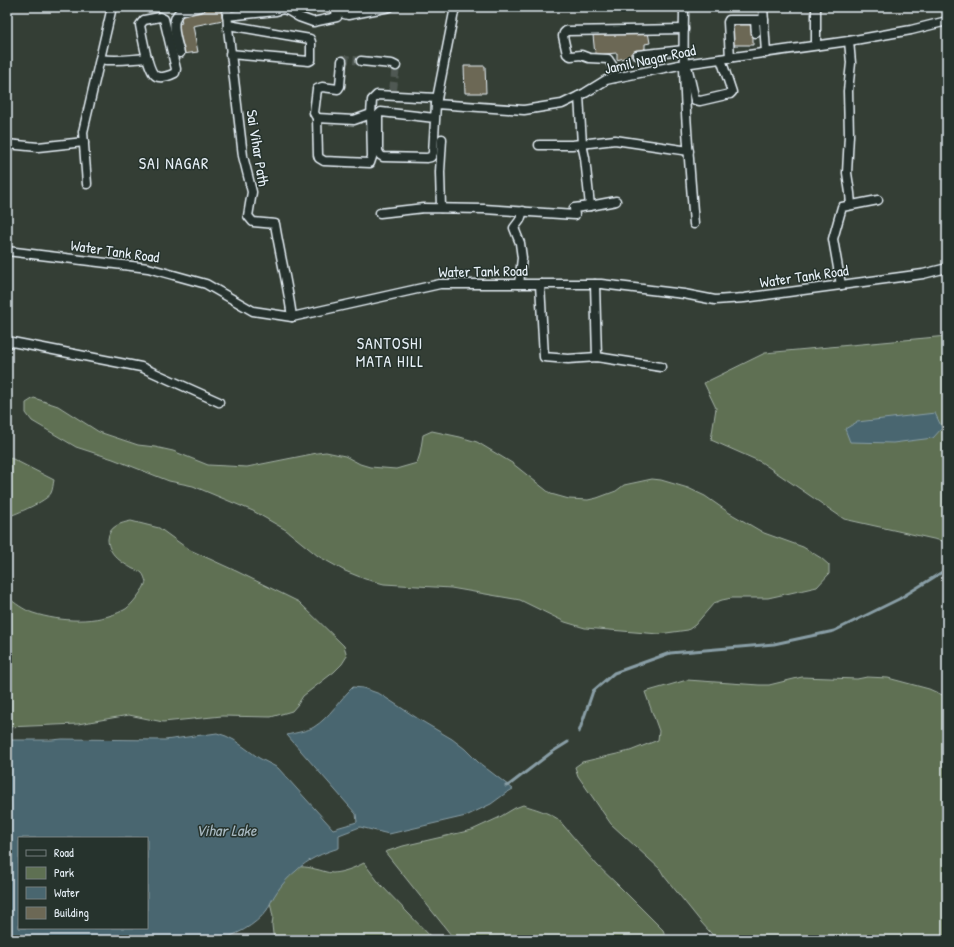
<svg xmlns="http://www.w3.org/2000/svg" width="954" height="947" viewBox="0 0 954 947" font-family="'Patrick Hand',sans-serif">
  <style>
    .green { fill: #5e7052; stroke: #a3b0a5 }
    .water { fill: #49666f; stroke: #899ea6; fill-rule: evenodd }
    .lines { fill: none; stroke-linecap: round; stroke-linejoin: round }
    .stream { stroke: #899ea6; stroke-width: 3 }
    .building { fill: #6c6855; stroke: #e8f1f8 }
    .street-tunnel { stroke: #4f5952; stroke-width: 8; stroke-dasharray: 8 4; stroke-linecap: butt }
    .street-casing { stroke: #e8f1f8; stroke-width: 11 }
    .street { stroke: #26332d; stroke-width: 8 }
    .labels { text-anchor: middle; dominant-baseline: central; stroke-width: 3; stroke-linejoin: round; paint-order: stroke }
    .street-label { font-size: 15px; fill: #e8f1f8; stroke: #26332d }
    .neighbourhood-label { font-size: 16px; letter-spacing: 1px; fill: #e8f1f8; stroke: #26332d }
    .water-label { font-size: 16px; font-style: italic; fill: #a8b9c1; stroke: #26332d }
  </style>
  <rect width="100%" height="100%" fill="#343e35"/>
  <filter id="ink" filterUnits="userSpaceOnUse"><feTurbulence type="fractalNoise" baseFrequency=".025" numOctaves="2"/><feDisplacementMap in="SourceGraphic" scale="8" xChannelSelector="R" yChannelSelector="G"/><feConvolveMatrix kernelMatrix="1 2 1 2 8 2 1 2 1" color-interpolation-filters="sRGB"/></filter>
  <g filter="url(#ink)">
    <g class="green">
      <polygon points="947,336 947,542 844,519 761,462 711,440 716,408 704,383 765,353"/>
      <polygon points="34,398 58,406 99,432 138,445 155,447 173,451 208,465 247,467 317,453 326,452 345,456 360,464 370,467 396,469 417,463 420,454 423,435 432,431 460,437 477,442 512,463 551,494 569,499 588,500 597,498 616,491 624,485 652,479 661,480 688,488 705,496 728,512 764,533 803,547 821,558 829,565 829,574 817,587 768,598 732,598 722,600 714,603 695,625 688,630 659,634 585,628 565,622 520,600 451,588 384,584 365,579 345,571 318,556 286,530 253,511 193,486 169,481 113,459 76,447 32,421 26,413 26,403"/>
      <path d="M7,456l47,24c-1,4 -1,9 -3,13 -4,8 -35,21 -44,24z"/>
      <path d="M131,521l28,7 29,21 48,22 63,31 45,44 3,10 -5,8 -8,8 -31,24 -5,8 -6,7 -21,6 -49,-1 -59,6 -34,-7 -51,9 -71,3v-130c8,6 17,13 26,16 28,9 64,11 91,-3 5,-2 15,-15 18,-20 2,-2 3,-6 4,-8 -1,-3 -2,-7 -4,-9 -2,-2 -6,-3 -9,-4 -12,-7 -25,-15 -25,-30 1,-13 13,-16 23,-18z"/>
      <polygon points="802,677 857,679 867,677 888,678 929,689 947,697 947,940 717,940 701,922 664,876 660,869 611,824 578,776 575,767 582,762 630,751 658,740 659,731 645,692 687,680 759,685 769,685"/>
      <path d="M523,805c13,4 24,7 35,14l39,46 21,20 45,45 4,10h-212l-70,-88 18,-6 69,-16 26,-12 17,-10z"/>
      <path d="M364,863l16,21 54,56h-157l-4,-6 -1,-9 1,-8 -5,-26 18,-25c9,1 20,0 29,3 6,1 12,4 18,4 11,-1 21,-5 31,-10z"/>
    </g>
    <g class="water">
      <polygon points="935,413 942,428 933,438 893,443 850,442 845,429 857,422"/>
      <path d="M353,687l10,1 17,6 40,26 32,19 13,10 13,13 35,27 -7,4 -15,11 -25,12 -77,18 -29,-7 -21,8v13c-16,5 -31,11 -43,23 -9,7 -18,18 -24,29 -2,3 -3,7 -5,10 -12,16 -32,26 -50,30h-210v-200h45l10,-1 103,1 52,-7 9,3 8,4 25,18 19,10 55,61 24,-7 -1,-8 -69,-79c7,-2 21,-4 27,-8 16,-10 25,-27 39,-40zM19,838h128v90h-128z"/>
    </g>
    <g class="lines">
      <g class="stream">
        <polyline points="579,732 593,691 614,673 670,653 774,644 834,631 899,599 947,569"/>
        <polyline points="506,786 509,785 552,752 568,742"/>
      </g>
    </g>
    <g class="building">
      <polygon points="214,7 220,7 223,20 193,26 198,52 183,54 177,24 182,23 180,14"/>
      <polygon points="753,21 753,45 731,45 730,22"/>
      <polygon points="648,32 650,43 645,44 645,49 644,49 643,52 631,53 631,56 617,60 617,53 595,55 593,35"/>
      <polygon points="464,66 485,66 486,93 465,93"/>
    </g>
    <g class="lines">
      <g class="street-tunnel">
        <polyline points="342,61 345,59 361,61"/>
        <polyline points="393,90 396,66"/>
      </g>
      <g class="street-casing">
        <g id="street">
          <path d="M227,7l1,21 15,128 9,36 -4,24 5,6 22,2c5,31 13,62 17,93"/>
          <polyline points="340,7 344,14 348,15 390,7"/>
          <polyline points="455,7 436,104 524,110 562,104 585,93 606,80 615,78 684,64 849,41 911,30 947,21"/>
          <path d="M684,7c0,19 -1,39 0,58 1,53 6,106 10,159"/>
          <polyline points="763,7 766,53"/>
          <polyline points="227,16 276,11 283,9 289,11 299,17 313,22 337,17 335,7"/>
          <path d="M160,17l4,2 12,50 -1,4c-4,2 -14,6 -19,3 -8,-4 -14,-41 -16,-51l4,-5z"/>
          <polyline points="755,21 756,33"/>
          <polyline points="228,25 310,39 311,42 311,60 309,61 230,54"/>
          <polyline points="849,41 851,63 848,91 849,135 847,173 850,193 851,205"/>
          <polyline points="816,45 816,7"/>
          <path d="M180,53c-3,-11 -12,-36 2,-42l19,-4"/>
          <polyline points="637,55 684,50"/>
          <polyline points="730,58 728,22 729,20 764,20"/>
          <path d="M100,59c17,3 30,0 47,-1"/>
          <polyline points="342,61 340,86 338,89 322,87 317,89 314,113 317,118 318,155 319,158 324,161 370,163 372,157 371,114 372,100 377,95 437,98"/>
          <polyline points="361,61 392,64 396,66"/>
          <polyline points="688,70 695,100 700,101 730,94 732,92 721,59"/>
          <polyline points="615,78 614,68 608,59 589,58 581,55 571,56 567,54 563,36 564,33 566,31 684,29"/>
          <polyline points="579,96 582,144 585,158 590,206"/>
          <polyline points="317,118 354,120 371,114"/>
          <polyline points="435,118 381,112 378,115 378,151 380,155 383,157 427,158 431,157 433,153 436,104"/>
          <polyline points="7,144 38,147 84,142"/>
          <polyline points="539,145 572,145 615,140 689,151"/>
          <polyline points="87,184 83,132 112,7"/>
          <polyline points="441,208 440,172 442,139"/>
          <polyline points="380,213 424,208 484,209 575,215 574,208 590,206 616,201"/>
          <polyline points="7,251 148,268 206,284 253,311 292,317 440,284 601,284 684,294 715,300 744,298 923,274 947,268"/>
          <polyline points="519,284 522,258 520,243 514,228 520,220 523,211"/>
          <polyline points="540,284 544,357 568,359 597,357 661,367"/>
          <polyline points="595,284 597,357"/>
          <polyline points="841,285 833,239 842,207 878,200"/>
          <polyline points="7,341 141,367 219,402"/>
        </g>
      </g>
      <use href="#street" class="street"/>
    </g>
  </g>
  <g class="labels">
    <g class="street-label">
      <text transform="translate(650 59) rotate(-12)">Jamil Nagar Road</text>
      <text transform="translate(258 148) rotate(81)">Sai Vihar Path</text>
      <text transform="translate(115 251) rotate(8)">Water Tank Road</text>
      <text transform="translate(483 271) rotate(-1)">Water Tank Road</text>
      <text transform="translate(804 276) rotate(-8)">Water Tank Road</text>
    </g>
    <g class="neighbourhood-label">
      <text x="174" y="163">SAI NAGAR</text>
      <text x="390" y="343">SANTOSHI<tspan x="390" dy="18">MATA HILL</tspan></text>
    </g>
    <g class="water-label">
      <text x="226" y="830">Vihar Lake</text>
    </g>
  </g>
  <rect width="954" height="947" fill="none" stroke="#26332d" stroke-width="24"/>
  <rect x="12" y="12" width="930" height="923" fill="none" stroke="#e8f1f8" stroke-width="1.5" filter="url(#ink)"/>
  <rect x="18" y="837" width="130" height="92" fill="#26332d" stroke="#747f7e"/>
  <rect x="26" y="850" width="20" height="6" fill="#26332d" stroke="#747f7e"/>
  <text x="54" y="857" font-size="12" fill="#e8f1f8">Road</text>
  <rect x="26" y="867" width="20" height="12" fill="#5e7052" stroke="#747f7e"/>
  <text x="54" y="877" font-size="12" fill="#e8f1f8">Park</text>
  <rect x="26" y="887" width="20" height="12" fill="#49666f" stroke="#747f7e"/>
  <text x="54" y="897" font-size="12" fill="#e8f1f8">Water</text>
  <rect x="26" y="907" width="20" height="12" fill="#6c6855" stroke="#747f7e"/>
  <text x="54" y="917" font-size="12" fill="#e8f1f8">Building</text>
</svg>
